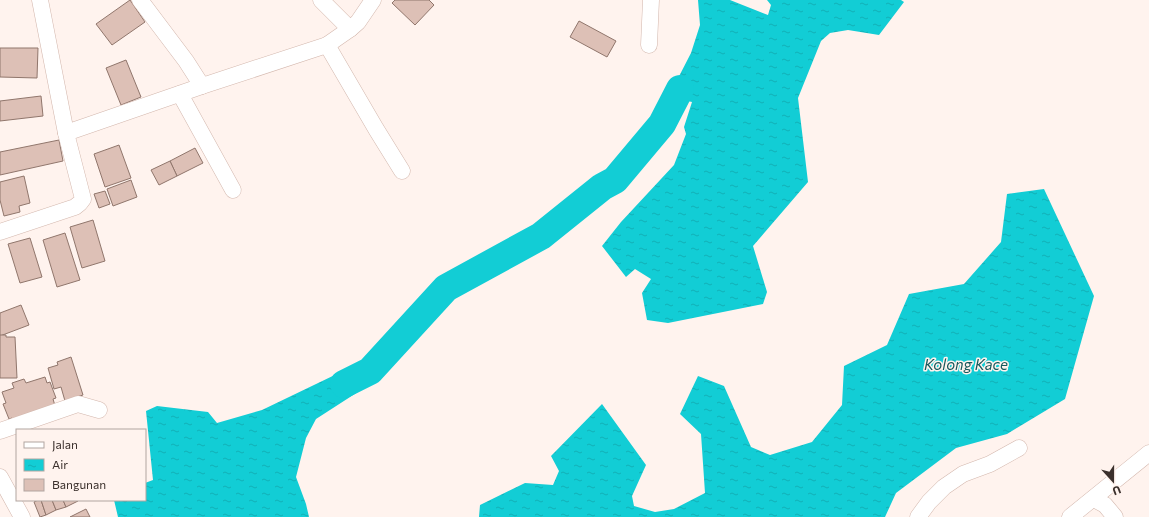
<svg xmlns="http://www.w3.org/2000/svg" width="1149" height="517" viewBox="0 0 1149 517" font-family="Commissioner,sans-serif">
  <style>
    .water { fill: url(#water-ripples) }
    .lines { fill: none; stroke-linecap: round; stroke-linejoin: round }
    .river { stroke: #12cdd5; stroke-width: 28 }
    .building { fill: #ddc0b6; stroke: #90766c }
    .street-casing { stroke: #d3b7ad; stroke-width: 17 }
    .street { stroke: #fff; stroke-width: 16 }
    .labels { text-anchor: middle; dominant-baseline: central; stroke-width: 3; stroke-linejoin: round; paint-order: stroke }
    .water-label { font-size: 15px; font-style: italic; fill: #18595c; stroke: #fff3ee }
  </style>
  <defs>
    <pattern id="water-ripples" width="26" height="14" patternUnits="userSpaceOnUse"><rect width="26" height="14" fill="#12cdd5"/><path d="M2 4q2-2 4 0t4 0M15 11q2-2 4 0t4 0" fill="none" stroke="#12b0b7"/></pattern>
  </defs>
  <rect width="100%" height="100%" fill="#fff3ee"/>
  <g class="water">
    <polygon points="698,0 730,0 768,15 771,5 767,0 901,0 904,2 879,35 848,30 830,33 821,41 798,98 808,182 753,246 767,292 763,304 668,323 647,320 642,293 651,279 635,269 626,277 602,246 621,222 674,165 686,134 684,127 692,102 683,100 674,125 655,123 691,53 700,25"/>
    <polygon points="1044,189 1094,296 1065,399 1007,434 956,448 896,493 885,517 479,517 480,505 525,483 553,485 559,471 551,456 602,404 646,465 632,496 634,506 655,512 674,509 705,493 701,434 680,414 698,376 724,386 751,447 770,455 812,442 842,405 844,366 887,345 909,294 964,284 1001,242 1007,194"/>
    <polygon points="368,359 388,370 378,379 316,419 306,438 296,477 306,504 309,517 118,517 114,500 145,500 145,483 153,480 146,411 157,406 208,412 217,423 262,410"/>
  </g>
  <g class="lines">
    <polyline class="river" points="344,384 370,371 446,288 541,236 602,187 615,180 662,124 680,89"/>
  </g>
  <g class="building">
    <polygon points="130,0 145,22 112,45 96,24"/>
    <polygon points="395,0 429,0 434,5 415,25 392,3"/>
    <polygon points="579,21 616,41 607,57 570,37"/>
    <polygon points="0,48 38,48 37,78 0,77"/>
    <polygon points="126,60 141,97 121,105 106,68"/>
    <polygon points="41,96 43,116 0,121 0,101"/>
    <polygon points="59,140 63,161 0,175 0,152"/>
    <polygon points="119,145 131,178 105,187 94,154"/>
    <polygon points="195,148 203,163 177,176 170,161"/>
    <polygon points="170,161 177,176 159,185 151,170"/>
    <polygon points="24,176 30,203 19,206 20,212 4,216 0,200 0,182"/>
    <polygon points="131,180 137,197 113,206 107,189"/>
    <polygon points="105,191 110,204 99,208 94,194"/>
    <polygon points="93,220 105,261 82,268 70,227"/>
    <polygon points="65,233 80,280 57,287 43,240"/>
    <polygon points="30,238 42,277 20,283 8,244"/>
    <polygon points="21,305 29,325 0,336 0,313"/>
    <polygon points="0,335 6,335 6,337 15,337 17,378 0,378"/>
    <polygon points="71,357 83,395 65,401 61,387 54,389 48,368 58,365 57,362"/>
    <polygon points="45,377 47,383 50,382 56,398 53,399 56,409 14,424 12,418 9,419 3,404 6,403 2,392 14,388 12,383 24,379 26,383"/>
    <polygon points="38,500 41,500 46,515 40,517 34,502"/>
    <polygon points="41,500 52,500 56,510 46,515"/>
    <polygon points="52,500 63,500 66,507 56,510"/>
    <polygon points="63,500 77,500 78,501 66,507"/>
    <polygon points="86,509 90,517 70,517"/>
  </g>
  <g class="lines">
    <g class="street-casing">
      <g id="street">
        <polyline points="40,0 66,133 202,86"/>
        <polyline points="140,0 186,61 202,86 327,45 350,29 321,0"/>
        <polyline points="350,29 358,22 373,0"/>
        <polyline points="327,45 376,129 402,171"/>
        <polyline points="649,45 651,0"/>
        <polyline points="180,94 233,190"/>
        <polyline points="0,232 75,207 80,203 83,199 66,133"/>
        <polyline points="0,431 78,404 99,410"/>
        <polyline points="0,477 22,517"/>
        <polyline points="1094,499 1105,505 1115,517"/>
        <polyline points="918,517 929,502 944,487 963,474 990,464 1019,448"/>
        <polyline points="1070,517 1149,453"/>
      </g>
    </g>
    <use href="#street" class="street"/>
  </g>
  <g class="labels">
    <g class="water-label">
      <text x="966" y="364">Kolong Kace</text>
    </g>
  </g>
  <rect x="16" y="429" width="130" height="72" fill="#fff3ee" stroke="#b1a5a0"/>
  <rect x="24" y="442" width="20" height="6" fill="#ffffff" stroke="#b1a5a0"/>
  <text x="52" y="449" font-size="12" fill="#3b302c">Jalan</text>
  <rect x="24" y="459" width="20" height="12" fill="url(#water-ripples)" stroke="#b1a5a0"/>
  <text x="52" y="469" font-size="12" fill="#3b302c">Air</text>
  <rect x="24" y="479" width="20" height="12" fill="#ddc0b6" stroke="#b1a5a0"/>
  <text x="52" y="489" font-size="12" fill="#3b302c">Bangunan</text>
  <g transform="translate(1113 481) rotate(159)" stroke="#fff3ee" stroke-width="3" paint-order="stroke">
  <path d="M0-3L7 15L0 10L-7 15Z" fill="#3b302c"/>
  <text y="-6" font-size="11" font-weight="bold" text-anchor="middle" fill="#3b302c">U</text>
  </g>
</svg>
